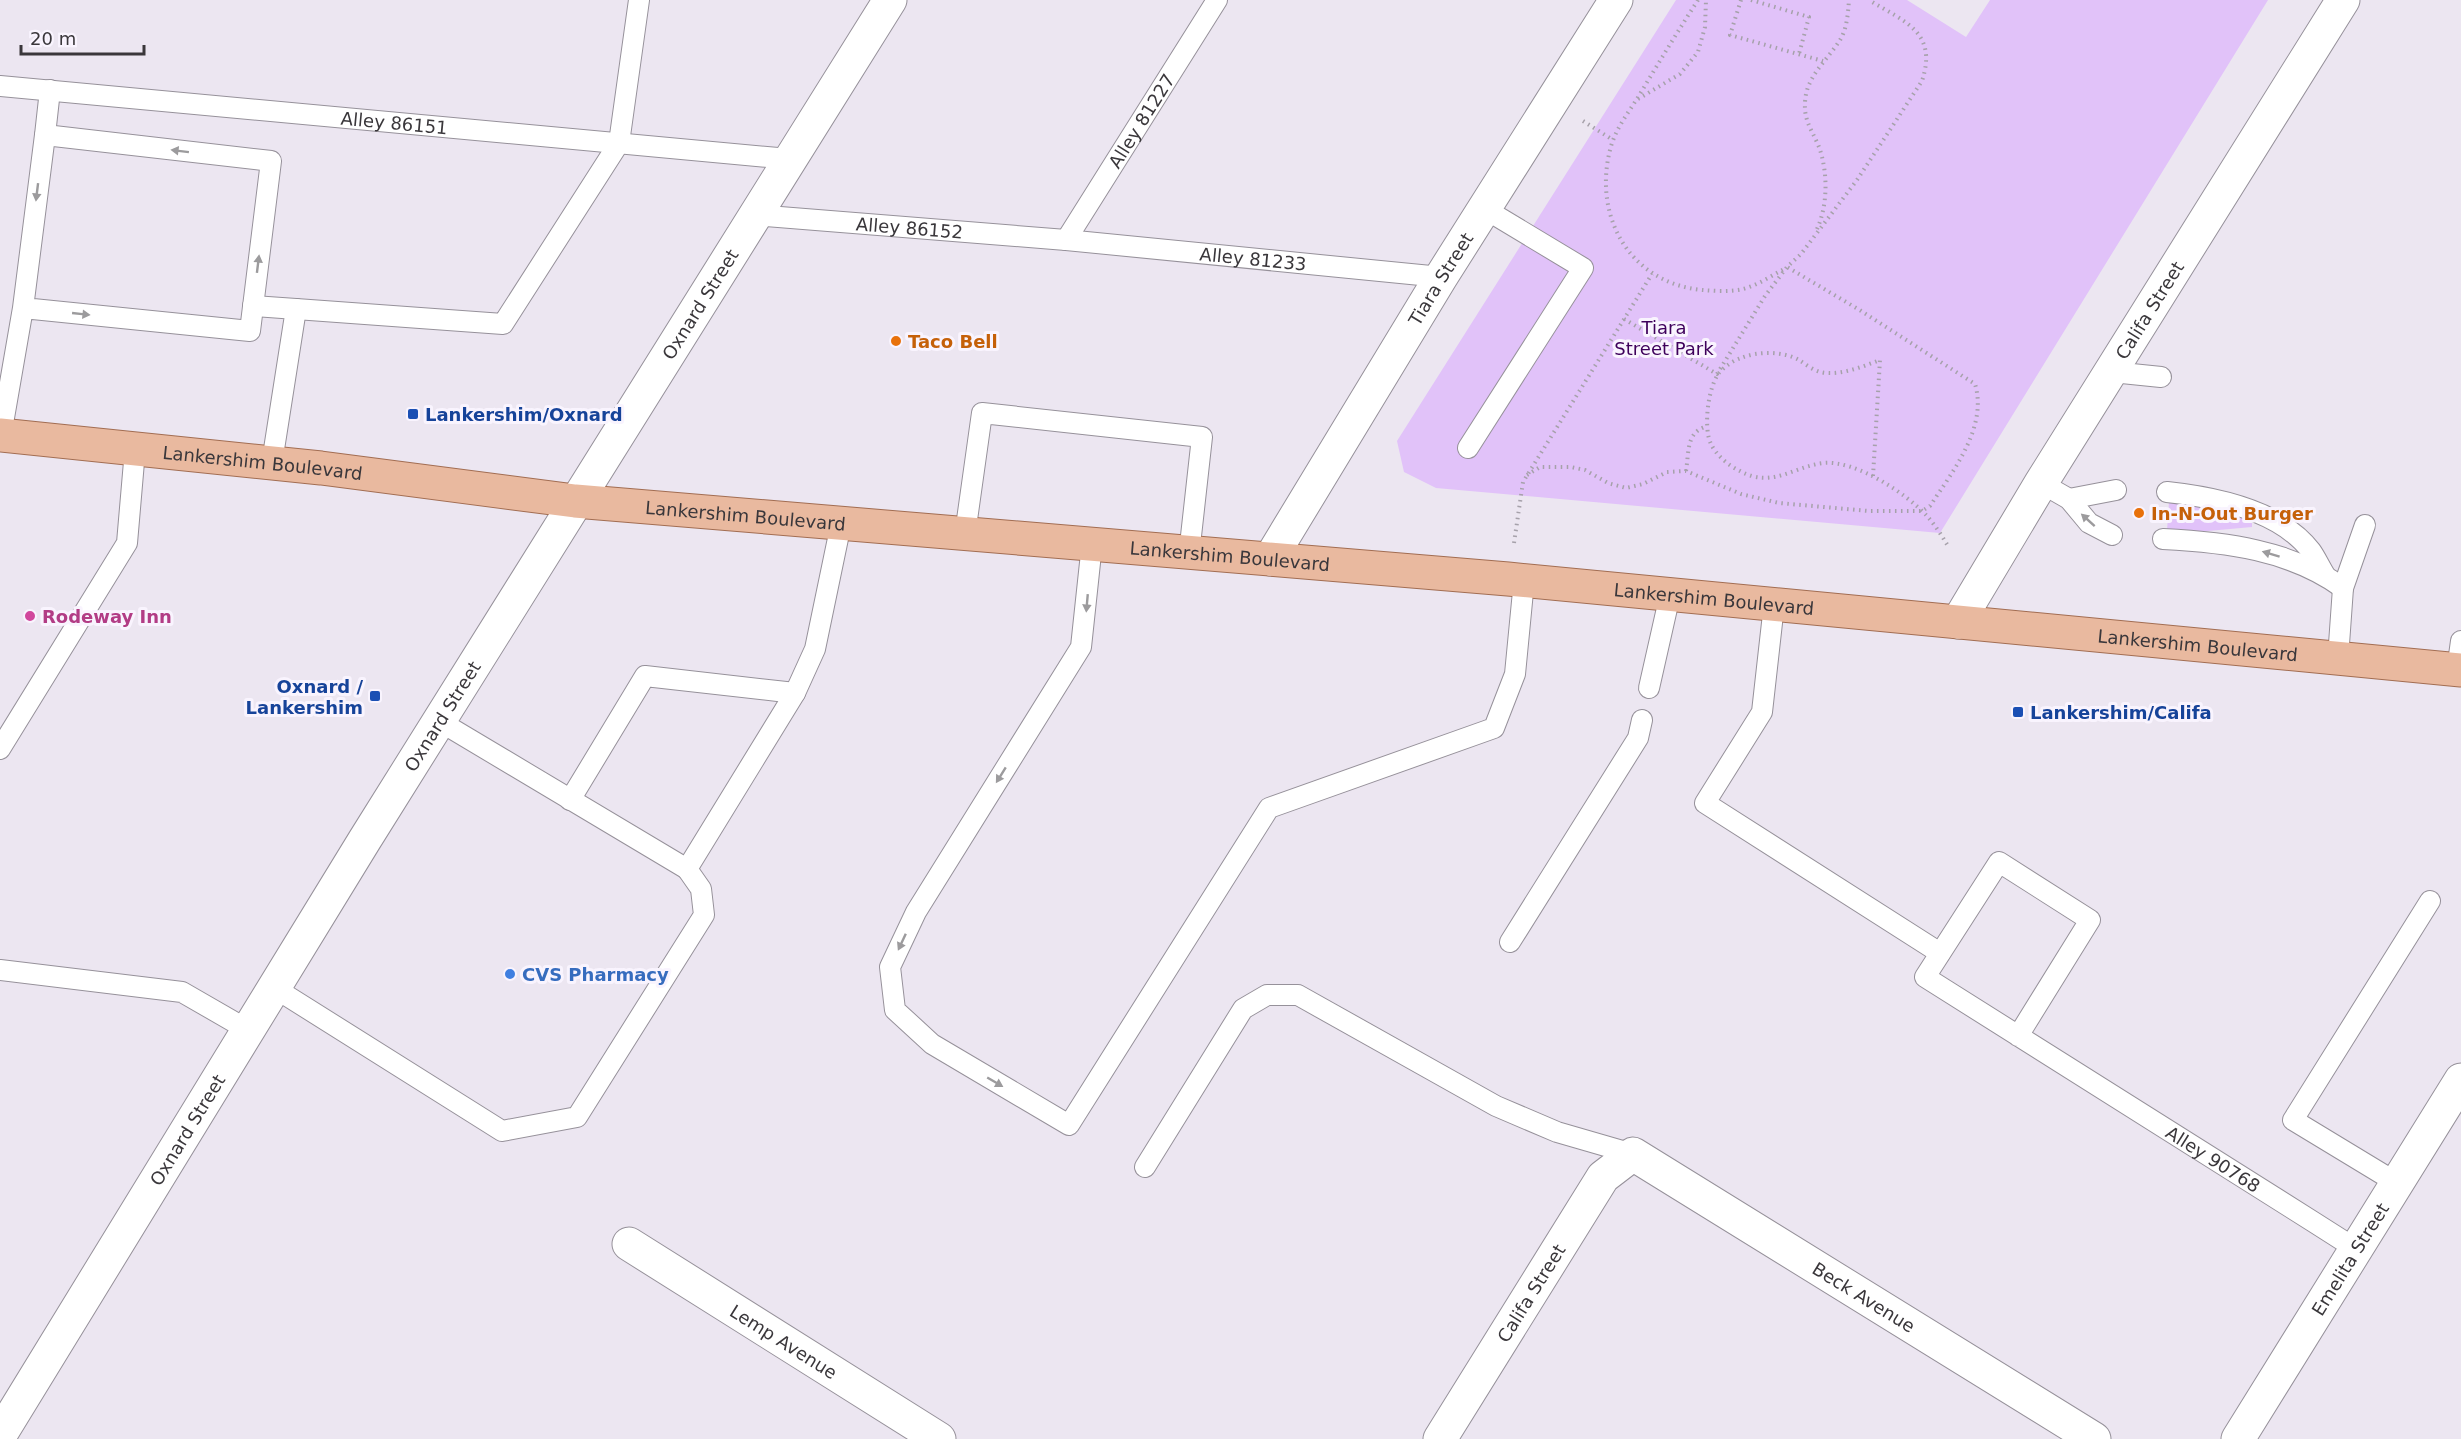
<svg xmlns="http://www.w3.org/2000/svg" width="2461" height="1439" viewBox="0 0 2461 1439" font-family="'DejaVu Sans',sans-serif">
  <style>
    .green { fill: #e1c2f9 }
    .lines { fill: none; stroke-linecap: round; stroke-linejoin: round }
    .service-casing { stroke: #96919a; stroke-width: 22 }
    .minor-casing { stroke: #96919a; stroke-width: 35 }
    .secondary-casing { stroke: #96919a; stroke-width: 35 }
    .primary-casing { stroke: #a26d52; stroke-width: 35 }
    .path { stroke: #a6a1aa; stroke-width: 4; stroke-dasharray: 1.5 4.5; stroke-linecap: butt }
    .service { stroke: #fff; stroke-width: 20 }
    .minor { stroke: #fff; stroke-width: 33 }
    .secondary { stroke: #fff; stroke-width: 33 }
    .primary { stroke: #e9b99f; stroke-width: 33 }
    .oneway { fill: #9c9b9d }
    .food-dot { fill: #e8710a; stroke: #f9f4fe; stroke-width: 2 }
    .transit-dot { fill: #1a4fb4; stroke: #f9f4fe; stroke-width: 2 }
    .hotel-dot { fill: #d1479c; stroke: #f9f4fe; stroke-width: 2 }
    .shop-dot { fill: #3f7fe0; stroke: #f9f4fe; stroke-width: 2 }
    .labels { text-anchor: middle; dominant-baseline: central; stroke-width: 6; stroke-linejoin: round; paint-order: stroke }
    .street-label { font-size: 18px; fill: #3a373b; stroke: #f9f4fe }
    .park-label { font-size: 18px; fill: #3e005b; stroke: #f9f4fe }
    .food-label { font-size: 18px; font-weight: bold; fill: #c56008; stroke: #f9f4fe; text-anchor: start }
    .transit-label { font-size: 18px; font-weight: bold; fill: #164399; stroke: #f9f4fe; text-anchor: start }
    .hotel-label { font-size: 18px; font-weight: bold; fill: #b23c85; stroke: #f9f4fe; text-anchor: start }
    .shop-label { font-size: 18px; font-weight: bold; fill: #366cbe; stroke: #f9f4fe; text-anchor: start }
  </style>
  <rect width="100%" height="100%" fill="#ece6f1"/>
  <g class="green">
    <polygon points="1676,0 1907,0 1966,37 1990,0 2268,0 1940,533 1436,488 1404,472 1397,441"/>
    <polygon points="2169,501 2197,503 2248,519 2252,523 2252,527 2197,532 2167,531"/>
  </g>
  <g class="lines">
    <g class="service-casing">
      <g id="service">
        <path id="s1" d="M0,86l789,73"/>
        <polyline points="45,135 50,90"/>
        <path id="s2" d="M754,215l312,25 375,37"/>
        <path id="s3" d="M1066,240l151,-240"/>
        <polyline points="253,306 296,309 272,462"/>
        <polyline points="296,309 503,324 619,143 639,0"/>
        <polyline points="2112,372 2161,377"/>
        <polyline points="1,435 23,308 45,135 271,161 250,331 23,308"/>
        <polyline points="1468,448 1583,268 1485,209"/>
        <polyline points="2041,483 2069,499 2089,523 2112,535"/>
        <path d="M2167,492c47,5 113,18 144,59 5,7 9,16 14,24"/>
        <polyline points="2069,499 2116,490"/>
        <polyline points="965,534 982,413 1202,437 1189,554"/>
        <path d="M2163,539c62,3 128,11 180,49"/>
        <polyline points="1092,544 1081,647 916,912 890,967 895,1010 932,1044 1069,1125 1269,808 1494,728 1515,674 1524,581"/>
        <polyline points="1774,605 1762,712 1705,803 1940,953"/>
        <polyline points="2338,658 2343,588 2365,525"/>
        <polyline points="2457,670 2461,641"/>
        <polyline points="1649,688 1670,595"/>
        <polyline points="439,721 687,869 795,693 815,649 841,524"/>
        <polyline points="0,749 127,543 135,450"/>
        <polyline points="570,800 645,676 795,693"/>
        <polyline points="1510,942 1638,738 1642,720"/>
        <polyline points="0,970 182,992 248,1030"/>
        <polyline points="273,987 502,1131 577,1117 704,915 701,889 687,869"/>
        <path id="s4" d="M2018,1036l72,-116 -91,-58 -74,115 387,244 44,28"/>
        <polyline points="1145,1167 1243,1009 1267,995 1298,995 1496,1106 1557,1132 1633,1154"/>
        <polyline points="2397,1183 2293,1120 2430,901"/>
      </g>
    </g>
    <g class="minor-casing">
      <g id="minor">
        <path id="s5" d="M1270,559l171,-282 175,-277"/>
        <path id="s6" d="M1958,622l83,-139 302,-483"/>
        <path id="s7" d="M629,1244l310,195"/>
        <path id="s8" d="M1440,1439l163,-262 30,-23 461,285"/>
        <path id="s9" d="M2238,1439l223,-359"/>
      </g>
    </g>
    <g class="secondary-casing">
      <g id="secondary">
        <path id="s10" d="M0,1435l364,-594 526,-841"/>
      </g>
    </g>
    <g class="primary-casing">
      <g id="primary">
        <path id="s11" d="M0,435l321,33 254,33 933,78 953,91"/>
      </g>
    </g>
    <g class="path">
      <path d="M1698,0c-20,31 -39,62 -58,94 -11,18 -25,35 -30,56 -17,67 20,133 92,140 13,1 28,2 41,-1 15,-4 28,-13 41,-20"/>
      <polyline points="1741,0 1730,35 1823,61"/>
      <polyline points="1751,0 1809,17 1799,54"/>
      <polyline points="1638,99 1680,74 1698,52 1705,27 1706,0"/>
      <polyline points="1583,121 1613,140"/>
      <path d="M1817,229c11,-24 11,-57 2,-82 -6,-15 -15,-26 -14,-43 0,-27 22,-43 35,-64 7,-11 8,-27 9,-40"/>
      <path d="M1624,319l93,55 48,-78 22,-29 14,-13 56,-74 65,-99c16,-49 -17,-59 -53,-81"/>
      <path d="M1686,471c3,-18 0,-38 19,-44"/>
      <path d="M1527,475l13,-8h31l14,3 23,13 18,5 17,-4 24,-12 19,-1 55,23 38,9 90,8h53l8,-5c23,-35 58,-79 45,-122l-117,-75 -71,-42"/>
      <path d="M1873,476l7,-116c-16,6 -35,14 -53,13 -11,0 -20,-8 -28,-13 -16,-9 -41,-9 -58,-2 -7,2 -17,9 -22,15 -11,14 -16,55 -8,71 5,11 18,22 29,27 32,18 54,-5 84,-8 32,-3 83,31 103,53 8,9 15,20 21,30"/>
      <polyline points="1514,543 1523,482 1652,274"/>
    </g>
    <use href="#service" class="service"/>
    <use href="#minor" class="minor"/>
    <use href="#secondary" class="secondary"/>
    <use href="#primary" class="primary"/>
  </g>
  <defs><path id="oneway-solid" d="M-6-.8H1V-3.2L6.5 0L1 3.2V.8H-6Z" transform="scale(1.5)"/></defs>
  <g class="oneway">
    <use href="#oneway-solid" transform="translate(180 151) rotate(-173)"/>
    <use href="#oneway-solid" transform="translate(37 192) rotate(97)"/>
    <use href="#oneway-solid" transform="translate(258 264) rotate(-83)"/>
    <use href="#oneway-solid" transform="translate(81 314) rotate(6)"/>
    <use href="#oneway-solid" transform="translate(2088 520) rotate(-138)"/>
    <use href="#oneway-solid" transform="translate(2271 554) rotate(-163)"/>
    <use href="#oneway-solid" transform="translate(1087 603) rotate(95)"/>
    <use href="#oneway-solid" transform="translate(1001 775) rotate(122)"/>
    <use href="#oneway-solid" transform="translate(902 942) rotate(115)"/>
    <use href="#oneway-solid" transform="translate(995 1082) rotate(30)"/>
  </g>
  <g class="food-dot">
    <circle cx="896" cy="341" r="6"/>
    <circle cx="2139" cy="513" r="6"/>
  </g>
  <g class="transit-dot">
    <rect x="407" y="408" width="12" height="12" rx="3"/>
    <rect x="369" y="690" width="12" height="12" rx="3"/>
    <rect x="2012" y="706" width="12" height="12" rx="3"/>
  </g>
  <circle class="hotel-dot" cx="30" cy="616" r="6"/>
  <circle class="shop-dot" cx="510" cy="974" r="6"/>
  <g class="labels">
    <g class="street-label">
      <text stroke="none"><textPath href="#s3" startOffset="141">Alley 81227</textPath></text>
      <text stroke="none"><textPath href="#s1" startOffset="396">Alley 86151</textPath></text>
      <text stroke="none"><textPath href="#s2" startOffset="156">Alley 86152</textPath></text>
      <text stroke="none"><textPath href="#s2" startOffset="501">Alley 81233</textPath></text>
      <text stroke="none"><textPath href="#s5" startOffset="328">Tiara Street</textPath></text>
      <text stroke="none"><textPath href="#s10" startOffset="1330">Oxnard Street</textPath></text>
      <text stroke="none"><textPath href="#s6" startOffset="366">Califa Street</textPath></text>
      <text stroke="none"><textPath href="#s11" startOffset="264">Lankershim Boulevard</textPath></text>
      <text stroke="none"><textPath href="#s11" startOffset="750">Lankershim Boulevard</textPath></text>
      <text stroke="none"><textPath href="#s11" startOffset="1236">Lankershim Boulevard</textPath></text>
      <text stroke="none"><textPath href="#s11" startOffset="1722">Lankershim Boulevard</textPath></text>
      <text stroke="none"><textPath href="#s11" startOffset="2208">Lankershim Boulevard</textPath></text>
      <text stroke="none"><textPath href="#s10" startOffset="844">Oxnard Street</textPath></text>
      <text stroke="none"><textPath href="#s10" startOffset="358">Oxnard Street</textPath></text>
      <text stroke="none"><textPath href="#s4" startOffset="722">Alley 90768</textPath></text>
      <text stroke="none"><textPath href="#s9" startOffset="212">Emelita Street</textPath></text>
      <text stroke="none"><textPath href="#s8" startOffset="172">Califa Street</textPath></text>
      <text stroke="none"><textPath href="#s8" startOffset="618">Beck Avenue</textPath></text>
      <text stroke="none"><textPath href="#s7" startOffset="183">Lemp Avenue</textPath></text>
    </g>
    <g class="park-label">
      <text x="1664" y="327">Tiara<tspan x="1664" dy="21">Street Park</tspan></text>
    </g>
    <g class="food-label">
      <text x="908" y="341">Taco Bell</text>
      <text x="2151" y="513">In-N-Out Burger</text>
    </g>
    <g class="transit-label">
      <text x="425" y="414">Lankershim/Oxnard</text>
      <text x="363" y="686" text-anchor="end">Oxnard /<tspan x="363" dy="21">Lankershim</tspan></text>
      <text x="2030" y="712">Lankershim/Califa</text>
    </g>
    <g class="hotel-label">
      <text x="42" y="616">Rodeway Inn</text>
    </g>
    <g class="shop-label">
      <text x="522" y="974">CVS Pharmacy</text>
    </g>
  </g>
  <path d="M21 45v9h123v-9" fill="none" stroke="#3a373b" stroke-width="3"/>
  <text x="30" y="45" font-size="18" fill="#3a373b" stroke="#f9f4fe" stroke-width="4.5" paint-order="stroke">20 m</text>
</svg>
